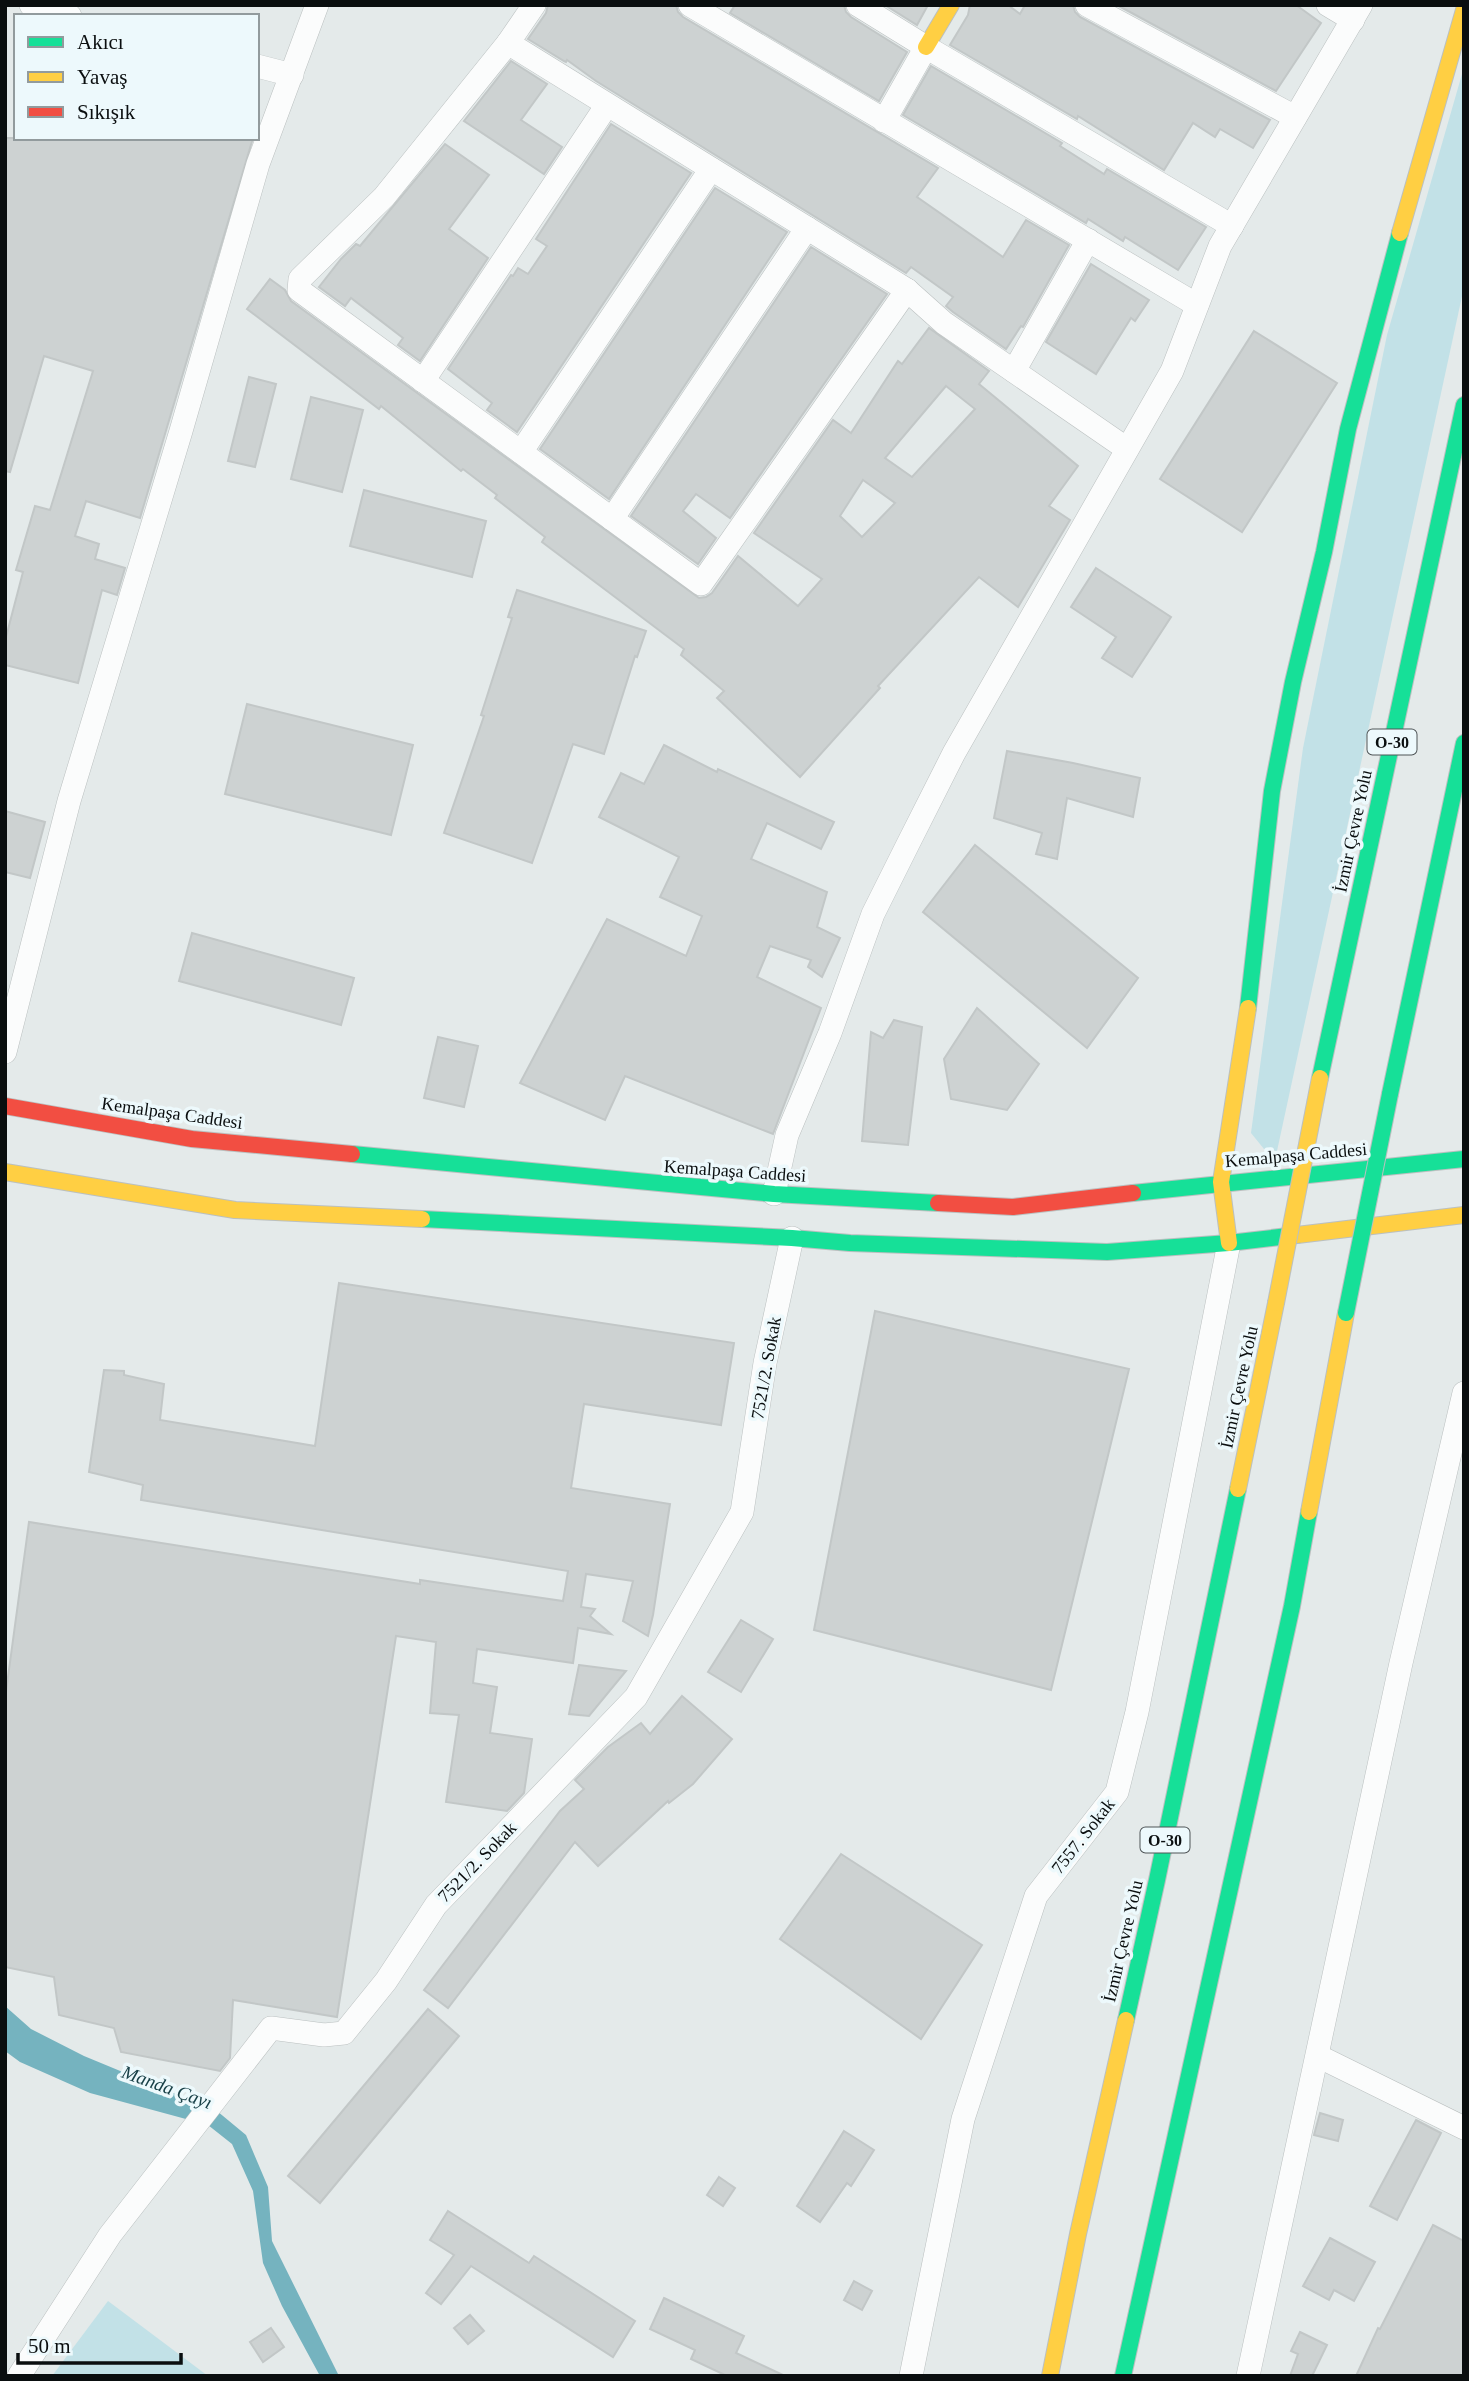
<svg xmlns="http://www.w3.org/2000/svg" width="1469" height="2381" viewBox="0 0 1469 2381" font-family="'Times New Roman',serif">
  <style>
    .green { fill: #c2e1e7 }
    .water { fill: #75b3bf }
    .building { fill: #cdd2d2; stroke: #c2c7c7; stroke-width: 2; fill-rule: evenodd }
    .lines { fill: none; stroke-linecap: round; stroke-linejoin: round }
    .street-casing { stroke: #bbc0c0; stroke-width: 24 }
    .fast-casing { stroke: #bbc0c0; stroke-width: 18 }
    .slow-casing { stroke: #bbc0c0; stroke-width: 18 }
    .jam-casing { stroke: #bbc0c0; stroke-width: 18 }
    .street { stroke: #fbfcfc; stroke-width: 23 }
    .fast { stroke: #16e098; stroke-width: 16 }
    .slow { stroke: #ffcf43; stroke-width: 16 }
    .jam { stroke: #f24e42; stroke-width: 16 }
    .fast-bridge-casing { stroke: #bbc0c0; stroke-width: 18; stroke-linecap: butt }
    .slow-bridge-casing { stroke: #bbc0c0; stroke-width: 18; stroke-linecap: butt }
    .fast-bridge { stroke: #16e098; stroke-width: 16 }
    .slow-bridge { stroke: #ffcf43; stroke-width: 16 }
    .labels { text-anchor: middle; dominant-baseline: central; stroke-width: 7; stroke-linejoin: round; paint-order: stroke }
    .shield { fill: #edf9fc; stroke: #4e5456; stroke-width: 2 }
    .shield-label { font-size: 16px; font-weight: bold; fill: #0a0e0f }
    .street-label { font-size: 18px; fill: #0a0e0f; stroke: #edf9fc }
    .water-label { font-size: 19px; font-style: italic; fill: #173f46; stroke: #edf9fc }
  </style>
  <rect width="100%" height="100%" fill="#e4eaea"/>
  <g class="green">
    <polygon points="1464,67 1464,287 1277,1151 1264,1149 1251,1133 1303,748 1387,335"/>
    <polygon points="108,2301 208,2376 52,2376"/>
  </g>
  <polygon class="water" points="5,2006 31,2029 84,2056 217,2111 246,2135 268,2187 272,2241 339,2376 320,2376 282,2306 263,2263 253,2191 232,2144 208,2125 90,2093 20,2062 5,2051"/>
  <g class="building">
    <polygon points="548,5 676,5 678,12 683,17 938,168 917,197 1003,257 1026,220 1069,245 1023,327 1021,326 1006,349 953,312 946,306 953,297 911,267 906,273 596,81 567,60 566,62 564,61 528,39 546,13"/>
    <polygon points="735,5 844,5 846,12 851,17 907,52 879,101 730,13"/>
    <polygon points="885,5 928,5 917,25"/>
    <polygon points="970,5 1008,5 1020,14 1025,5 1073,5 1075,12 1080,17 1270,120 1253,148 1220,129 1215,137 1193,123 1164,170 1078,116 1077,119 950,45 968,15"/>
    <polygon points="1117,5 1296,5 1321,23 1276,91"/>
    <polygon points="511,61 547,84 521,120 562,147 544,174 464,121"/>
    <polygon points="931,66 1062,143 1060,146 1104,174 1107,169 1206,227 1178,270 1125,237 1123,241 1088,219 1086,223 903,115"/>
    <polygon points="611,124 691,173 517,432 487,410 492,403 448,369 511,275 513,276 518,268 528,274 547,246 536,239"/>
    <polygon points="5,138 253,138 140,518 86,501 75,536 99,544 95,559 125,568 117,595 102,590 78,683 5,665 5,641 23,572 16,570 35,506 50,510 93,371 44,356 10,472 5,471"/>
    <polygon points="445,144 489,175 449,229 488,258 420,361 398,345 403,338 351,298 345,306 319,287 341,259 356,244 360,246"/>
    <polygon points="715,188 787,232 609,499 540,449"/>
    <polygon points="811,247 887,294 730,518 696,494 683,511 716,538 698,564 631,516"/>
    <polygon points="1091,264 1149,300 1135,321 1131,318 1096,374 1046,342"/>
    <path d="M270,279l15,11 6,11 408,297 7,-1 6,-4 26,-37 60,50 24,-27 -68,-46 79,-113 18,13 47,-72 4,3 27,-36 60,43 -10,13 99,82 -29,40 21,14 -52,87 -39,-30 -101,109 2,2 -80,89 -83,-79 7,-7 -43,-36 3,-6 -142,-107 3,-5 -50,-39 2,-3 -34,-26 -2,2 -80,-65 -2,3 -132,-100zM946,386l29,23 -63,68 -27,-19zM863,480l32,23 -33,34 -22,-21z"/>
    <polygon points="1254,331 1337,383 1242,532 1160,479"/>
    <polygon points="249,377 276,384 255,467 228,461"/>
    <polygon points="311,397 363,410 342,492 291,479"/>
    <polygon points="364,490 486,521 472,577 350,546"/>
    <polygon points="1096,568 1171,617 1132,677 1102,658 1116,637 1071,607"/>
    <polygon points="517,590 646,631 637,657 635,656 604,754 573,744 532,863 444,833 484,716 481,715 512,618 508,617"/>
    <polygon points="247,704 413,745 391,835 225,794"/>
    <polygon points="664,745 717,772 718,769 834,822 821,849 767,823 751,859 827,892 817,927 840,938 822,977 808,967 811,960 770,946 757,977 821,1008 773,1134 625,1076 605,1120 520,1083 607,919 686,956 702,916 660,897 679,857 599,817 621,773 644,784"/>
    <polygon points="1007,751 1073,763 1140,778 1133,817 1067,798 1057,859 1036,854 1042,833 994,818"/>
    <polygon points="5,811 45,822 30,878 5,872"/>
    <polygon points="975,845 1138,978 1087,1048 923,912"/>
    <polygon points="192,933 354,978 341,1025 179,981"/>
    <polygon points="977,1008 1039,1064 1007,1110 951,1099 944,1059"/>
    <polygon points="894,1020 922,1027 908,1145 862,1141 871,1032 883,1038"/>
    <polygon points="438,1037 478,1046 464,1107 424,1098"/>
    <polygon points="339,1283 734,1343 721,1425 584,1404 571,1488 670,1504 653,1615 648,1636 623,1621 633,1581 586,1574 581,1607 595,1609 590,1616 611,1634 578,1628 573,1663 477,1649 473,1683 497,1687 490,1733 532,1739 524,1793 507,1811 446,1802 459,1715 430,1713 436,1642 396,1636 337,2017 233,2000 230,2058 220,2071 121,2052 114,2028 59,2015 54,1977 5,1967 5,1699 29,1522 420,1584 420,1580 563,1601 568,1571 141,1500 143,1485 89,1472 104,1370 124,1371 124,1375 164,1384 160,1420 315,1446"/>
    <polygon points="875,1311 1129,1369 1051,1690 814,1630"/>
    <polygon points="741,1620 773,1639 741,1692 708,1672"/>
    <polygon points="579,1665 626,1671 589,1716 569,1714"/>
    <polygon points="682,1696 732,1739 693,1784 669,1803 668,1801 598,1866 575,1842 448,2008 424,1990 560,1811 584,1789 575,1780 608,1747 641,1723 650,1734"/>
    <polygon points="841,1854 982,1945 921,2039 780,1939"/>
    <polygon points="428,2009 459,2036 320,2203 288,2176"/>
    <polygon points="1320,2113 1343,2120 1338,2141 1314,2135"/>
    <polygon points="1416,2120 1441,2133 1397,2220 1370,2206"/>
    <polygon points="844,2131 874,2150 851,2186 847,2183 820,2222 797,2206"/>
    <polygon points="719,2177 735,2188 723,2206 707,2195"/>
    <polygon points="448,2211 529,2263 534,2256 635,2321 613,2357 471,2266 441,2304 426,2293 454,2255 430,2240"/>
    <polygon points="1433,2225 1464,2241 1464,2376 1356,2376 1378,2328 1380,2329"/>
    <polygon points="1330,2238 1375,2262 1354,2301 1334,2290 1329,2300 1303,2286"/>
    <polygon points="854,2281 872,2291 862,2310 844,2300"/>
    <polygon points="664,2298 744,2336 736,2353 785,2376 727,2376 691,2359 695,2350 650,2329"/>
    <polygon points="470,2315 484,2331 468,2344 454,2328"/>
    <polygon points="271,2328 284,2347 263,2362 250,2342"/>
    <polygon points="1300,2332 1327,2345 1312,2376 1290,2376 1298,2354 1291,2351"/>
  </g>
  <g class="lines">
    <g class="street-casing">
      <g id="street">
        <polyline points="31,5 70,16"/>
        <polyline points="534,5 508,43 384,197 300,279 299,290 701,584 907,290"/>
        <polyline points="690,5 1197,305"/>
        <polyline points="858,5 926,47 884,121"/>
        <polyline points="1087,5 1295,117"/>
        <polyline points="1328,5 1353,20"/>
        <polyline points="508,43 907,290 944,323 1127,449"/>
        <polyline points="926,47 1232,226"/>
        <polyline points="257,66 292,75"/>
        <polyline points="1014,371 1088,240"/>
        <polyline points="423,381 607,105"/>
        <polyline points="521,452 711,169"/>
        <polyline points="612,519 807,228"/>
        <polyline points="5,1052 69,801 181,431 258,164 317,5"/>
        <polyline points="774,1194 787,1135 830,1033 873,914 908,844 954,753 1172,371 1220,246 1361,5"/>
        <polyline points="1318,2056 1464,2128"/>
        <polyline points="19,2376 110,2235 271,2028 324,2035 344,2033 386,1981 436,1905 636,1697 742,1512 765,1363 792,1238"/>
        <polyline points="911,2376 963,2119 1036,1896 1117,1792 1137,1712 1229,1243"/>
        <polyline points="1248,2376 1401,1663 1464,1393"/>
      </g>
    </g>
    <g class="fast-casing">
      <g id="fast">
        <polyline points="1248,1008 1272,791 1293,682 1324,552 1348,429 1400,233"/>
        <polyline points="1320,1078 1464,405"/>
        <polyline points="1390,1094 1464,743"/>
        <polyline points="352,1154 774,1194 938,1203"/>
        <polyline points="1133,1193 1464,1159"/>
        <polyline points="422,1219 792,1238 850,1243 1107,1252 1229,1243 1297,1235"/>
        <polyline points="1126,2020 1157,1880 1238,1489"/>
        <polyline points="1123,2376 1292,1606 1309,1512"/>
      </g>
    </g>
    <g class="slow-casing">
      <g id="slow">
        <polyline points="926,47 951,5"/>
        <polyline points="1400,233 1464,10"/>
        <polyline points="5,1172 235,1210 422,1219"/>
        <polyline points="1297,1235 1464,1215"/>
        <polyline points="1229,1243 1221,1182 1248,1008"/>
        <polyline points="1238,1489 1276,1303"/>
        <polyline points="1309,1512 1346,1313"/>
        <polyline points="1050,2376 1078,2234 1126,2020"/>
      </g>
    </g>
    <g class="jam-casing">
      <g id="jam">
        <polyline points="5,1106 192,1139 352,1154"/>
        <polyline points="938,1203 1013,1207 1133,1193"/>
      </g>
    </g>
    <use href="#street" class="street"/>
    <use href="#fast" class="fast"/>
    <use href="#slow" class="slow"/>
    <use href="#jam" class="jam"/>
    <g class="fast-bridge-casing">
      <polyline id="fast-bridge" points="1346,1313 1390,1094"/>
    </g>
    <g class="slow-bridge-casing">
      <polyline id="slow-bridge" points="1276,1303 1320,1078"/>
    </g>
    <use href="#fast-bridge" class="fast-bridge"/>
    <use href="#slow-bridge" class="slow-bridge"/>
  </g>
  <g class="labels">
    <g class="shield">
      <rect x="1367.5" y="729.5" width="49" height="25" rx="5"/>
      <rect x="1140.5" y="1827.5" width="49" height="25" rx="5"/>
    </g>
    <g class="shield-label">
      <text x="1392" y="742">O-30</text>
      <text x="1165" y="1840">O-30</text>
    </g>
    <g class="street-label">
      <text transform="translate(1353 831) rotate(-78)">İzmir Çevre Yolu</text>
      <text transform="translate(172 1113) rotate(8)">Kemalpaşa Caddesi</text>
      <text transform="translate(1296 1155) rotate(-5)">Kemalpaşa Caddesi</text>
      <text transform="translate(735 1171) rotate(4)">Kemalpaşa Caddesi</text>
      <text transform="translate(766 1368) rotate(-80)">7521/2. Sokak</text>
      <text transform="translate(1239 1387) rotate(-78)">İzmir Çevre Yolu</text>
      <text transform="translate(1083 1836) rotate(-52)">7557. Sokak</text>
      <text transform="translate(477 1862) rotate(-46)">7521/2. Sokak</text>
      <text transform="translate(1123 1941) rotate(-77)">İzmir Çevre Yolu</text>
    </g>
    <g class="water-label">
      <text transform="translate(167 2087) rotate(20)">Manda Çayı</text>
    </g>
  </g>
  <rect width="1469" height="2381" fill="none" stroke="#0a0e0f" stroke-width="14"/>
  <rect x="14" y="14" width="245" height="126" fill="#edf9fc" stroke="#929b9d" stroke-width="2"/>
  <rect x="28" y="37" width="35" height="10" fill="#16e098" stroke="#929b9d" stroke-width="2"/>
  <text x="77" y="49" font-size="21" fill="#0a0e0f">Akıcı</text>
  <rect x="28" y="72" width="35" height="10" fill="#ffcf43" stroke="#929b9d" stroke-width="2"/>
  <text x="77" y="84" font-size="21" fill="#0a0e0f">Yavaş</text>
  <rect x="28" y="107" width="35" height="10" fill="#f24e42" stroke="#929b9d" stroke-width="2"/>
  <text x="77" y="119" font-size="21" fill="#0a0e0f">Sıkışık</text>
  <path d="M18 2353v10h163v-10" fill="none" stroke="#0a0e0f" stroke-width="3.5"/>
  <text x="28" y="2353" font-size="21" fill="#0a0e0f" stroke="#edf9fc" stroke-width="5" paint-order="stroke">50 m</text>
</svg>
